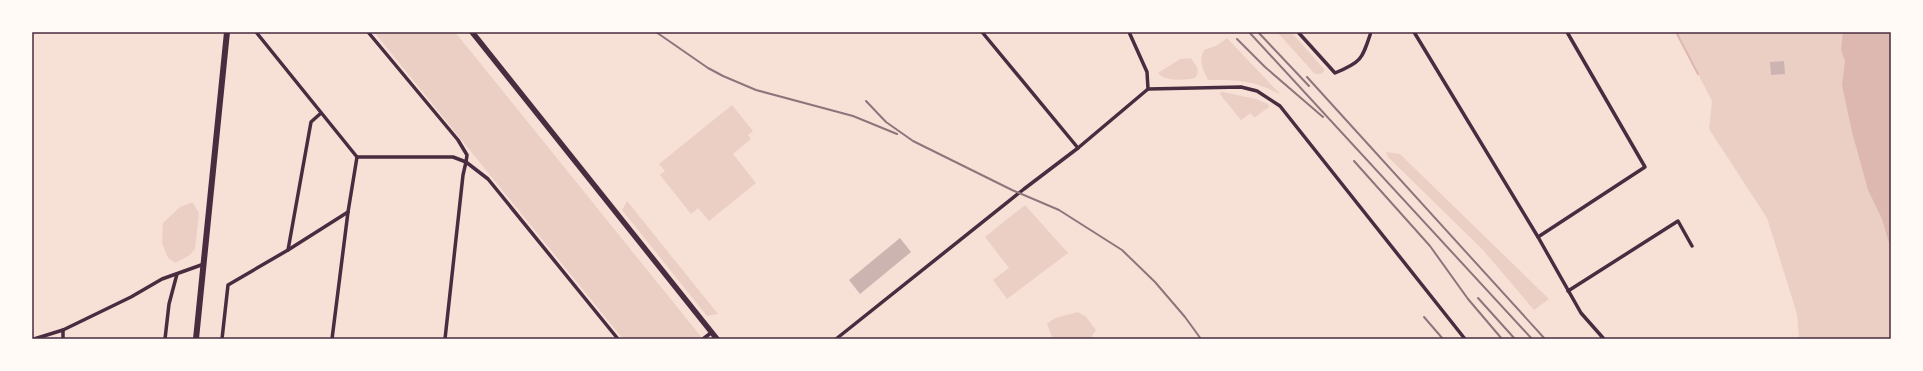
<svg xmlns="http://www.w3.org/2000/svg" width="1923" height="371" viewBox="0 0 1923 371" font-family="'Nunito Sans',sans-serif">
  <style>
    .green { fill: #ebcfc5 }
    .water { fill: #dcb8b0 }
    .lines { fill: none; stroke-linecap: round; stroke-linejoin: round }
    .stream { stroke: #dcb8b0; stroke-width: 2 }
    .building { fill: #ccb4b1 }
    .minor { stroke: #4a2c40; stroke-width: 3.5 }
    .primary { stroke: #4a2c40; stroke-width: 5.5 }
    .trunk { stroke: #4a2c40; stroke-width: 6 }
    .rail { stroke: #8f747c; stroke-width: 2 }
    .neatline { fill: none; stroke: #4a2c40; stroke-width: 1.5 }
  </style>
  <rect width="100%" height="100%" fill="#f7e1d7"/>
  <g class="green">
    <polygon points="374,32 455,32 703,339 623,339"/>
    <polygon points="1277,32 1291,32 1325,70 1321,74 1315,74"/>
    <polygon points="1676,32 1891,32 1891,339 1799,339 1797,314 1767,218 1709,129 1712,101"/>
    <path d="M1227,38l54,57c-27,-15 -44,-15 -73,-15 -5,-11 -10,-18 -4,-30l14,-5z"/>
    <path d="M1191,58c5,8 10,12 4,20 -10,2 -29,4 -37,-5l22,-14z"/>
    <polygon points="1223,92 1256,99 1268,104 1269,107 1254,118 1251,113 1241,120 1219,93"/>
    <polygon points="732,105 753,131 748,135 751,139 733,154 756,183 709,221 698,208 691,214 660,175 665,171 659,164"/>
    <polygon points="1386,152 1400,154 1549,299 1534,310 1483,250 1388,157"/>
    <polygon points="627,201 718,314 707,316 622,210"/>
    <polygon points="190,203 193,203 199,213 195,249 190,255 175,263 168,258 162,243 163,223 180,207"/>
    <polygon points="1025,205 1068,253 1007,299 993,280 1009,268 985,237"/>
    <path d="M1078,312l8,5 10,13 -5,8 -38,1 -6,-15c12,-10 17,-7 31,-12z"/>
  </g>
  <polygon class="water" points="1843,32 1891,32 1891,250 1882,219 1868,190 1852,132 1842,85 1845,61 1841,50"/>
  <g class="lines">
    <polyline class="stream" points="1676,32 1698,74"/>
  </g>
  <g class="building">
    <polygon points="1784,61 1785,74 1771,75 1770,62"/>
    <polygon points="900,238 911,252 860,294 849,280"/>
  </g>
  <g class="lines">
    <g class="minor">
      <polyline points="256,32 357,157 453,157 466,162 463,175 445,339"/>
      <polyline points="368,32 458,140 467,155 466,162 488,179 618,339"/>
      <polyline points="982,32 1078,148 1148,89 1241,87 1257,91 1280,106 1465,339"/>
      <polyline points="1129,32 1147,72 1148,89"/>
      <path d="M1298,32l37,41c27,-11 27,-14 36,-41"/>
      <polyline points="1414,32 1538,237 1581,313 1604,339"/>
      <polyline points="1538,237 1645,167 1567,32"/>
      <polyline points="288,250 311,122 321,113"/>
      <polyline points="1568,291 1678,221 1692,246"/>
      <polyline points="63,330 63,339"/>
      <polyline points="34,339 63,330 131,297 162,279 204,264"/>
      <polyline points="165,339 169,304 177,274"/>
      <polyline points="222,339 228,285 288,250 348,212"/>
      <polyline points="332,339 348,212 357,157"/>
      <polyline points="703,339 712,332"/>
      <polyline points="836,339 1024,189 1078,148"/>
    </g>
    <polyline class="primary" points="472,32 717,339"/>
    <polyline class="trunk" points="196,339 227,32"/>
    <g class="rail">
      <polyline points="656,32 708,68 723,76 756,90 853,116 897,134"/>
      <polyline points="1249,32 1532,339"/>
      <polyline points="1258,32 1309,86"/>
      <polyline points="1237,39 1265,67 1323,117"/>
      <polyline points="1307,77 1545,339"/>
      <polyline points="866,101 886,122 913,141 1012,190 1059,210 1122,250 1155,282 1185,317 1201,339"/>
      <polyline points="1354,161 1430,246 1468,299 1502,339"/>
      <polyline points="1478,298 1515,339"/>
      <polyline points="1424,317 1443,339"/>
    </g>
  </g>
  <rect width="1923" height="371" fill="none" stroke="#fffaf5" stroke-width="66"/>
  <rect x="33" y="33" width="1857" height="305" class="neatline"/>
</svg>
